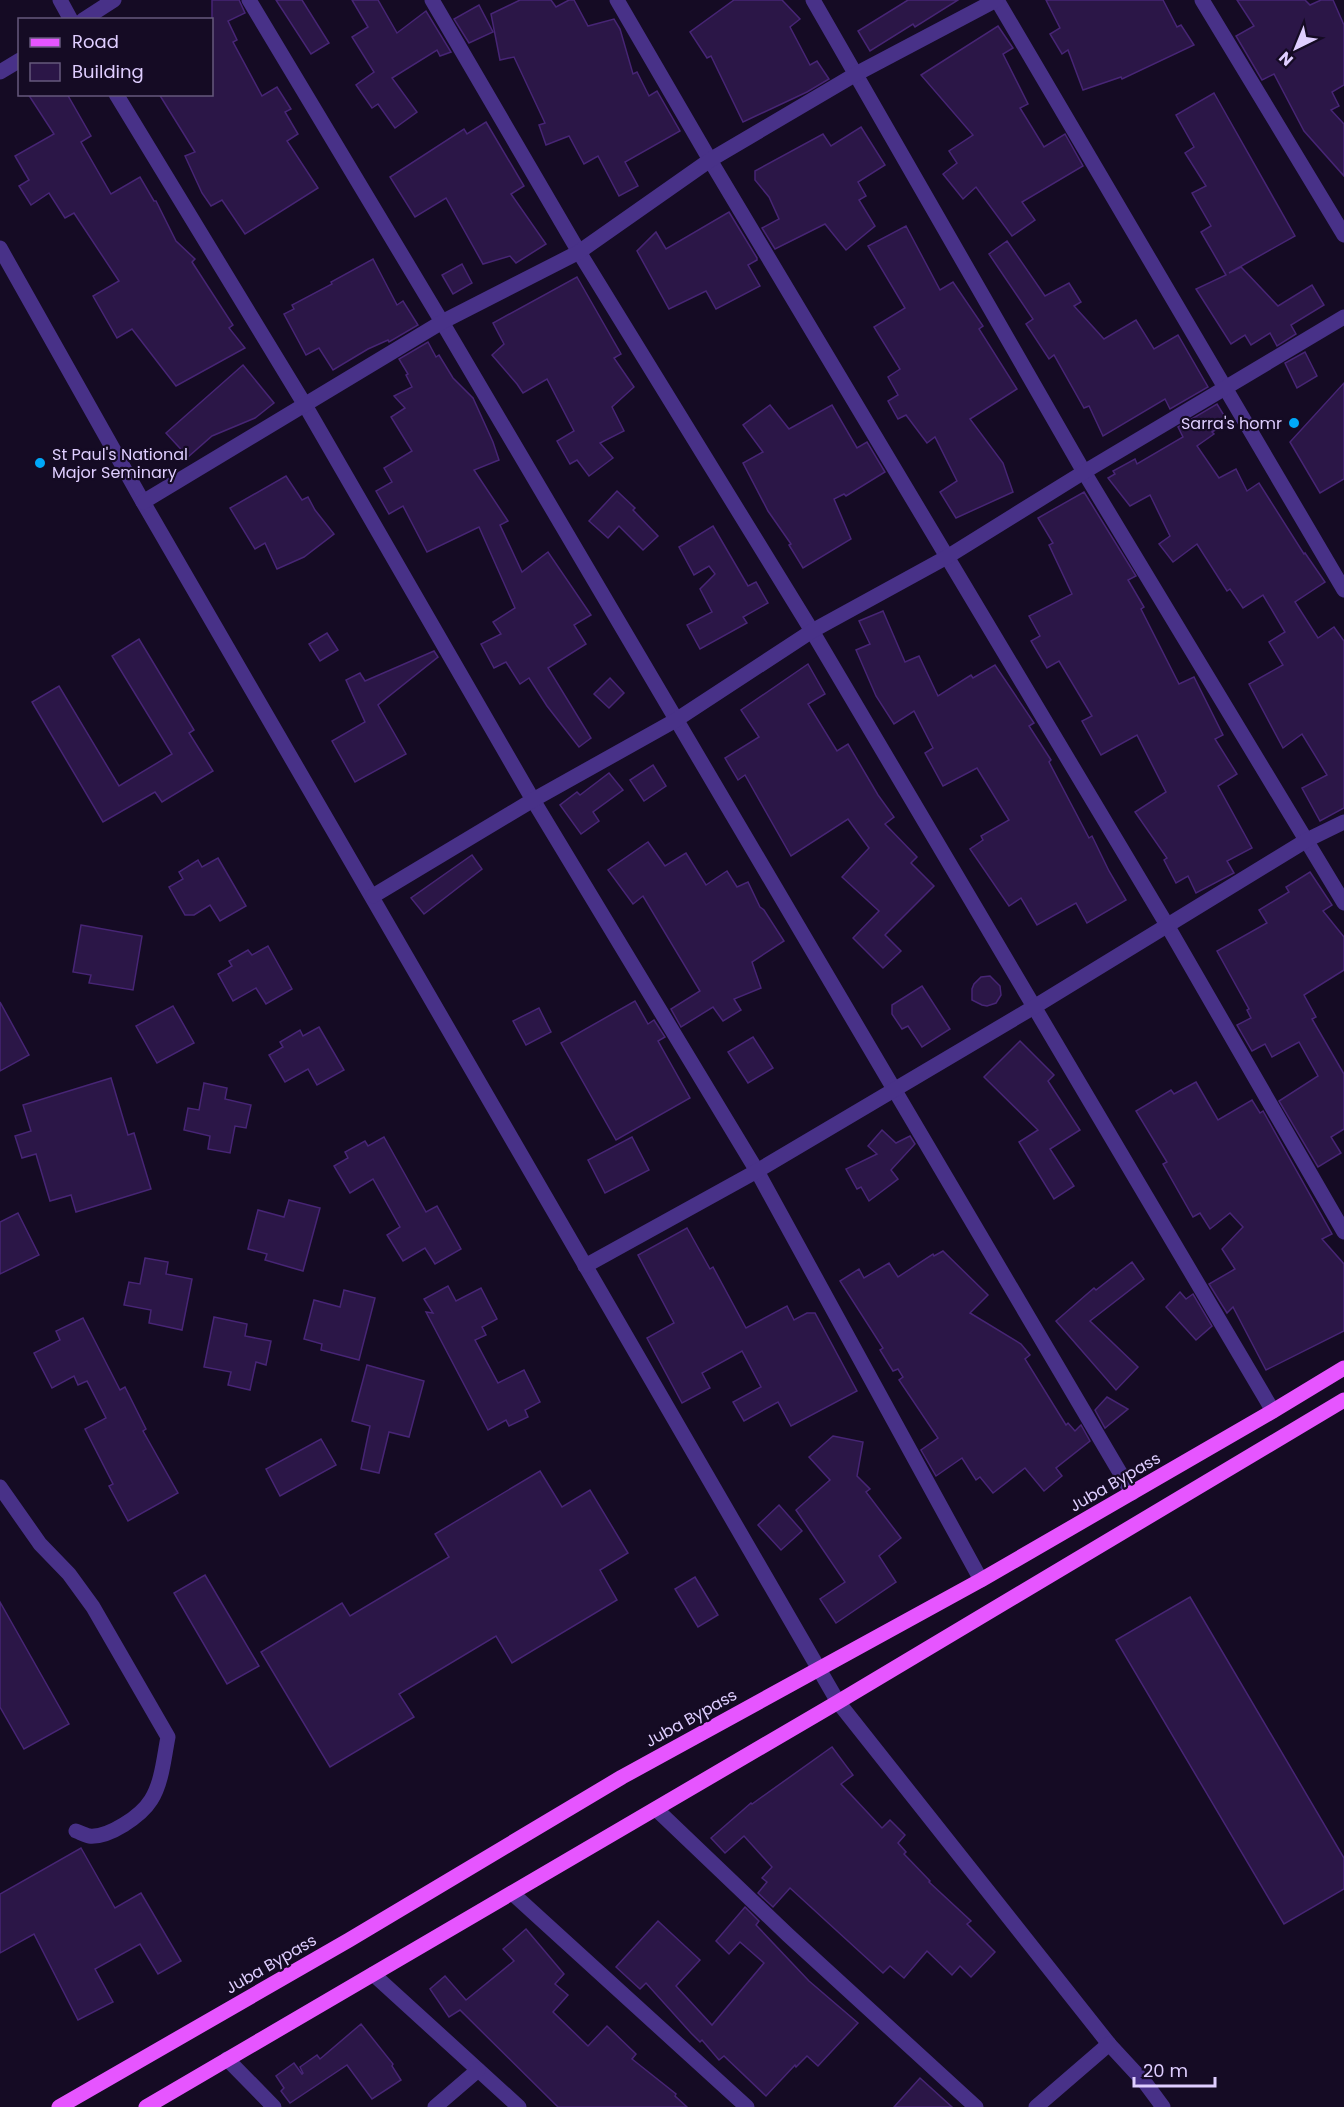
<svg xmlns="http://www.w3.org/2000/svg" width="1344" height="2107" viewBox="0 0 1344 2107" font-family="Poppins,sans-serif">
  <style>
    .building { fill: #2b1647; stroke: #472575; stroke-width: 1.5 }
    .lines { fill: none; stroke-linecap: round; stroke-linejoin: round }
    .street { stroke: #483188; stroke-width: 15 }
    .primary { stroke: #e655ff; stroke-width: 15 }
    .poi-dot { fill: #00a8f9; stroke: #150b24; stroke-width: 2 }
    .labels { text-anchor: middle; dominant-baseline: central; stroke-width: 4.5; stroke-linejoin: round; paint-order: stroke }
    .poi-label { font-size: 16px; fill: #dfceff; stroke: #150b24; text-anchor: end }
    .street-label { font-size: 16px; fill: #dfceff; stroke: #150b24 }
  </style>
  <rect width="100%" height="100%" fill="#150b24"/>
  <g class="building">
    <polygon points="212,0 239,0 245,13 228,21 237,40 233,42 262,96 277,87 291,109 285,112 298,134 287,141 318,188 245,234 222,200 211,206 202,193 185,156 195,152 159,94 212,94"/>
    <polygon points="276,0 302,0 329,43 311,54"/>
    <polygon points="352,0 378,0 397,33 426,11 451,52 440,56 437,50 392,78 417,112 395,128 378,104 372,108 356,85 374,72 352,37 368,27"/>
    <polygon points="520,0 551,0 556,7 569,0 574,0 588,26 614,19 620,29 633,74 637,72 649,96 657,91 680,131 625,162 638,186 619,196 598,156 584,164 569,136 546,145 539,125 545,123 514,57 500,60 491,14"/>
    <polygon points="734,0 782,0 800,19 790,27 810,65 817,61 829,79 807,92 743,122 711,56 707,58 690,32"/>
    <polygon points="908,0 958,0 915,27 913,24 870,51 858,31"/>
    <polygon points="1046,0 1163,0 1177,27 1181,25 1194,45 1122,79 1121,77 1083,90 1068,50 1062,54 1050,34 1060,28"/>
    <polygon points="1237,0 1305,0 1310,5 1321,0 1333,0 1344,25 1344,85 1332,92 1339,106 1331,110 1344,124 1344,176 1304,131 1274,74 1262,80 1236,36 1254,26"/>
    <polygon points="479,5 493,32 469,43 454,19"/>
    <polygon points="998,26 1013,48 1003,54 1028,104 1020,108 1044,147 1065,134 1083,166 1022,202 1035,220 1012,236 976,187 963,199 943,174 957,163 949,151 973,135 921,75"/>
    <polygon points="1214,93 1295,236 1229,273 1241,267 1278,306 1312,285 1324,305 1291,325 1296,334 1277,346 1270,333 1251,345 1245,335 1231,344 1196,289 1226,275 1201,232 1211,226 1192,193 1206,186 1185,153 1194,147 1176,115"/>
    <polygon points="28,94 67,94 91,136 81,142 111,194 140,177 154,201 156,201 176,241 195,259 192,262 233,325 229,328 245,348 176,386 132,329 117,338 93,296 119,281 74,213 65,218 49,193 31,205 19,186 29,180 15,156 54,134"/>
    <polygon points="486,122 524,186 511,194 546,244 516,263 510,256 483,264 446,198 415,217 390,177 464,129 467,134"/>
    <polygon points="861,127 885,165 858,182 866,196 859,200 875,226 846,250 825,224 775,249 762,228 779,219 769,197 755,180 755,171 823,134 831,146"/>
    <polygon points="729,212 757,258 757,260 748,265 760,286 716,309 706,291 669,309 637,251 656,232 666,249"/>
    <polygon points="906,226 940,290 953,282 983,326 979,329 1017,389 970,419 1003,463 1013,492 956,518 940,492 957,481 935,437 927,443 906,415 898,419 888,401 898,395 888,377 900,369 874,327 905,308 868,246"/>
    <polygon points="1007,241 1045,296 1069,283 1081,302 1074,306 1104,339 1136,320 1154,349 1178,335 1208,387 1170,409 1165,399 1103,436 1089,406 1084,408 1054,355 1049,359 1026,324 1033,319 989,254"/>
    <polygon points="373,259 397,305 403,301 418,325 389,342 388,340 368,349 333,370 319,348 306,355 284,314 294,309 292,305 332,284 331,282"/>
    <polygon points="462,264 472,283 453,294 442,275"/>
    <polygon points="577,277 621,354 614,358 634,387 612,407 624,431 600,443 613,458 589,476 577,460 570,464 557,441 574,431 547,379 523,393 517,384 492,355 504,344 493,323"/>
    <polygon points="428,342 436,357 439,355 453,378 473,398 493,442 499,460 474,470 508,521 500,525 522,572 548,552 591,615 574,625 586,644 548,668 591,738 579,747 547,706 529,678 520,684 506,662 494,668 481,644 501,634 493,622 515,608 479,527 427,552 403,506 389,514 376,491 392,482 384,468 412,451 391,417 405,408 394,396 412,387 406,375 408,374 399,359"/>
    <polygon points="1305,352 1317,376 1297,388 1285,363"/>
    <polygon points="243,365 274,403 255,418 212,436 188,457 166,433"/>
    <polygon points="1344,383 1344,479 1320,493 1290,442"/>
    <polygon points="1217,404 1228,422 1212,432 1214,434 1197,446 1219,478 1236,469 1247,491 1259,483 1304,554 1305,553 1325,582 1295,602 1318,638 1334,627 1344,641 1344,808 1320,821 1302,788 1327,775 1302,734 1283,748 1249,684 1283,665 1269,642 1285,632 1263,595 1243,608 1230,589 1227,591 1197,544 1173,562 1159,544 1170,536 1150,495 1130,506 1108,478 1115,474 1113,471 1135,459 1137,464 1183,437 1178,427"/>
    <polygon points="770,405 789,429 832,405 857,448 867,442 885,472 846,496 844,494 834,499 851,539 803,568 789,545 791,544 768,511 743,463 763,452 743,425"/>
    <polygon points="286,476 302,500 308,497 315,510 334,534 304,557 277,569 265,543 255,549 230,508"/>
    <polygon points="617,491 635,508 633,510 658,536 643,550 619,526 608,538 589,521"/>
    <polygon points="1084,492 1136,576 1128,580 1144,607 1141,609 1179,684 1194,677 1223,735 1215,739 1237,774 1218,786 1252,848 1227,861 1234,873 1196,893 1188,876 1176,883 1164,860 1167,858 1135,812 1166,792 1137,735 1101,755 1082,721 1092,716 1059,661 1047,668 1031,641 1040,636 1029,616 1072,594 1049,545 1053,543 1038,518"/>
    <polygon points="713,526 748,586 756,582 768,603 743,617 747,623 700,649 687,625 712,612 700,589 715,574 709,566 694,575 679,547"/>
    <polygon points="883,611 905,662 919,656 938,696 971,675 973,678 995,665 1034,723 1029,726 1051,760 1049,762 1089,838 1092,836 1109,871 1126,900 1087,923 1076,903 1037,925 1021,898 1009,906 970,849 983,840 981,836 1009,820 977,768 943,786 925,753 933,748 914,711 894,724 876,696 856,650 870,644 859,621"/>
    <polygon points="327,633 338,650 320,661 309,644"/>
    <polygon points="139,639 194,730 189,733 213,771 162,802 155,792 103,822 32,702 59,686 119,786 172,754 112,656"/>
    <polygon points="434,651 438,657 378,705 406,754 355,782 332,741 365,722 346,680 360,673 365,681"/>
    <polygon points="808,664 825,694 808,704 837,751 848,744 878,795 894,817 885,824 917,857 911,863 934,886 885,935 901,951 883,968 853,938 879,911 842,877 869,848 848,819 791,856 745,775 738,780 725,758 759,737 741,710"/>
    <polygon points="610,678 624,693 609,708 594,694"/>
    <polygon points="653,765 666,786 644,801 630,780"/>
    <polygon points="609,773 623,790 593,812 599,821 581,834 560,805 577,792 580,795"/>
    <polygon points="648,842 665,866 686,853 706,885 727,871 737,887 748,882 760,907 764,910 784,941 752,962 761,988 734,999 741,1010 723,1021 713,1007 681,1027 671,1009 700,991 643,896 633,904 608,870"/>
    <polygon points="472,855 482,869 424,914 411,898"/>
    <polygon points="218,858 246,906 220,921 210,905 194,915 185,915 169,887 183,879 179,872 198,860 202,867"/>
    <polygon points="1310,872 1332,905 1323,911 1344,937 1344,970 1304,995 1316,1017 1312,1019 1344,1074 1344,1129 1331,1137 1341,1153 1318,1167 1279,1101 1318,1076 1299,1042 1272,1057 1265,1044 1252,1051 1237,1025 1251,1018 1247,1010 1249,1009 1217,951 1267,923 1259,910 1289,892 1286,887"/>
    <polygon points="81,925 142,936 133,990 89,983 91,975 73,972"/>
    <polygon points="268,946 292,989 266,1004 256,988 233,1001 218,974 232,966 229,961 248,950 252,955"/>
    <polygon points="990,976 1000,986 1001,995 996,1003 987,1006 982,1005 972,1000 972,989 974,984 981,977"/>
    <polygon points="922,986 950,1029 922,1047 908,1026 902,1029 892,1014 892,1005"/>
    <polygon points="635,1001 648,1024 654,1020 665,1037 658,1041 690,1098 616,1140 561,1043"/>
    <polygon points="0,1002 29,1055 0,1071"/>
    <polygon points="173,1006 194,1043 157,1063 136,1026"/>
    <polygon points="539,1008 551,1032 526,1045 513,1021"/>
    <polygon points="319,1027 344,1070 317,1085 308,1069 285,1082 269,1055 283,1047 280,1042 300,1030 303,1036"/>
    <polygon points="753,1037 773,1068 748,1083 728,1052"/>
    <polygon points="1020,1041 1054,1075 1048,1081 1080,1130 1050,1149 1074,1186 1054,1199 1019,1142 1038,1130 984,1077"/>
    <polygon points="111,1078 128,1135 134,1133 151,1189 76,1212 71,1195 50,1201 36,1154 22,1158 15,1136 31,1131 23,1105"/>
    <polygon points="1196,1082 1218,1120 1252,1100 1260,1113 1263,1111 1332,1234 1322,1239 1344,1264 1344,1331 1266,1370 1233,1307 1227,1313 1209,1284 1235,1269 1222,1249 1243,1227 1230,1213 1210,1229 1200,1213 1193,1217 1163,1164 1167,1162 1136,1111 1171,1090 1174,1094"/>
    <polygon points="204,1083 227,1088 225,1099 251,1105 246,1128 235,1126 230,1153 208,1149 210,1136 184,1130 188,1108 199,1110"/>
    <polygon points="882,1130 896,1143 910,1136 915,1144 891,1170 898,1179 869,1201 861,1187 857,1189 846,1169 877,1154 868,1146"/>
    <polygon points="384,1137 426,1212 437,1206 461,1249 435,1264 425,1248 403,1261 387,1235 400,1227 373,1179 350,1193 334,1166 348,1158 345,1152 365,1141 368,1146"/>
    <polygon points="632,1137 649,1170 605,1193 588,1160"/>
    <polygon points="289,1200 320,1208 303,1271 265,1260 267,1254 248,1249 258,1210 284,1217"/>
    <polygon points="18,1213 39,1255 0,1274 0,1222"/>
    <polygon points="687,1228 710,1269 713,1267 746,1328 787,1306 794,1320 807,1313 815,1313 857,1391 791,1426 778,1402 744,1421 733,1402 761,1387 742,1351 702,1373 710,1388 682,1403 647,1338 674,1323 638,1255"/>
    <polygon points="943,1251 988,1295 970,1313 1021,1344 1030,1355 1025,1359 1066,1425 1068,1423 1075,1431 1081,1425 1090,1441 1056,1468 1062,1476 1044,1491 1025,1468 993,1493 980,1477 976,1480 962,1458 936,1476 921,1450 938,1438 899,1380 903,1377 898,1369 893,1371 880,1350 883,1348 840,1281 859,1269 864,1278 889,1263 898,1277 933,1254 934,1256"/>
    <polygon points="145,1258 168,1262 166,1274 192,1279 182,1330 149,1323 151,1310 124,1305 129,1282 140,1284"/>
    <polygon points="1132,1262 1144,1279 1090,1321 1138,1367 1116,1390 1056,1321 1094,1288 1096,1290"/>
    <polygon points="448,1286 456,1301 481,1288 497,1319 482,1327 486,1335 475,1340 498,1383 524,1370 540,1402 525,1410 528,1417 509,1426 506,1420 488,1430 426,1312 433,1313 424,1299"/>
    <polygon points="344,1290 375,1298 359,1360 321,1350 322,1344 304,1339 314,1300 340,1307"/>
    <polygon points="1180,1292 1186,1299 1193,1294 1212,1326 1196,1340 1166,1307"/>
    <polygon points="214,1317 247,1324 245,1336 271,1341 266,1365 256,1362 250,1390 228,1385 231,1372 204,1367"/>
    <polygon points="83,1318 120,1390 125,1387 146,1429 143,1431 178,1493 128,1521 109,1486 113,1484 85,1429 106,1418 87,1381 78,1385 74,1376 52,1388 34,1353 60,1340 56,1331"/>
    <polygon points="367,1365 424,1381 409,1437 389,1432 379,1473 361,1469 370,1426 352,1421"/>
    <polygon points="1107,1397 1128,1409 1105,1428 1095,1410"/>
    <polygon points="833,1436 863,1442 857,1476 870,1489 866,1492 901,1538 879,1556 896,1582 836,1623 820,1599 845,1582 796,1510 830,1480 809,1457"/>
    <polygon points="321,1439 336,1465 280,1496 266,1469"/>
    <polygon points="540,1471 562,1507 590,1490 628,1553 600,1570 617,1600 512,1663 496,1636 399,1694 414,1717 330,1767 261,1652 342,1603 350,1616 449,1557 435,1534"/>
    <polygon points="779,1505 802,1531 781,1550 758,1525"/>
    <polygon points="205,1575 259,1666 227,1684 174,1593"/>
    <polygon points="695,1577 718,1615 698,1627 675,1589"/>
    <polygon points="1190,1597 1344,1858 1344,1889 1284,1924 1116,1640"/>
    <polygon points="0,1602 69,1724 24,1749 0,1707"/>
    <polygon points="832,1747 853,1775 841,1784 882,1828 890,1820 905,1835 898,1843 906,1852 904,1854 930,1881 929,1882 971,1921 967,1924 995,1952 971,1977 960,1966 952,1975 927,1951 904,1978 890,1966 883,1973 790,1888 773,1907 758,1893 767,1882 762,1878 772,1867 744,1836 725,1853 711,1838 751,1803 752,1804"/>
    <polygon points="81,1848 115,1908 141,1893 181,1961 158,1974 140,1944 95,1969 113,2002 78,2020 34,1934 0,1953 0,1894"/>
    <polygon points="745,1907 759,1921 756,1925 809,1981 858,2023 818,2066 807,2056 796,2067 795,2065 766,2096 724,2056 719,2060 702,2040 700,2042 691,2033 646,1983 640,1989 616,1967 658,1921 700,1960 676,1986 712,2025 764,1963 740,1942 729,1954 716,1941"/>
    <polygon points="526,1929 564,1974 555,1984 568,1995 553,2012 588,2046 607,2026 636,2054 632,2059 676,2094 675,2096 687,2107 558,2107 460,2010 449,2017 430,1989 445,1976 466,2000 514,1961 503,1949"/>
    <polygon points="361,2024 393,2064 392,2066 401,2080 372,2099 347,2065 290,2103 281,2091 284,2088 276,2076 294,2063 302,2074 303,2073 300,2067 317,2055 320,2059"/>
    <polygon points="920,2078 952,2107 894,2107"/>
  </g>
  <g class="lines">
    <g class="street">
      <polyline points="60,0 71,20"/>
      <polyline points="249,0 442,322 1132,1493"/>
      <polyline points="432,0 579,252 812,631 1273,1411"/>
      <polyline points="617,0 710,160 1167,925 1344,1232"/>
      <polyline points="813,0 1084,472 1344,903"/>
      <polyline points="997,0 1344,590"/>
      <polyline points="1202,0 1344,235"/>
      <polyline points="83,20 114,0"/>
      <polyline points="0,72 20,60"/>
      <polyline points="116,94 305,405 533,800 757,1171 981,1580"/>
      <polyline points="0,248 143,502 838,1702 1109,2044 1146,2084 1163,2107"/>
      <polyline points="143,502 442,322 579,252 710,160 856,74 996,0"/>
      <polyline points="373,896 533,800 676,720 812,631 947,557 1084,472 1344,317"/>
      <polyline points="585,1266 757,1171 1034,1007 1307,840 1344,822"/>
      <path d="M0,1487l40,57 29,30 24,33 75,130c-4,20 -6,46 -17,63 -10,16 -42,38 -62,36 -4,-1 -10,-4 -13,-5"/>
      <polyline points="656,1809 788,1935 976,2107"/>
      <polyline points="512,1893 747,2107"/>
      <polyline points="373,1974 519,2107"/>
      <polyline points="227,2059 274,2107"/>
      <polyline points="435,2107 478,2070"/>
      <polyline points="1036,2107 1109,2044"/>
    </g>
    <g class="primary">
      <polyline points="59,2107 349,1940 622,1777 981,1580 1273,1411 1344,1368"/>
      <polyline points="146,2107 838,1702 1344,1400"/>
    </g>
  </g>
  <g class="poi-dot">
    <circle cx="1294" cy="423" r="6"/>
    <circle cx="40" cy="463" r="6"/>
  </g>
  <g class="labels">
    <g class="poi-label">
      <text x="1282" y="423">Sarra's homr</text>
      <text x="52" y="454" text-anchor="start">St Paul's National<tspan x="52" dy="18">Major Seminary</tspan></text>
    </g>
    <g class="street-label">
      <text transform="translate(1115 1482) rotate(-30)">Juba Bypass</text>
      <text transform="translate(691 1718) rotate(-29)">Juba Bypass</text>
      <text transform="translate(271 1964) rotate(-30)">Juba Bypass</text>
    </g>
  </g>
  <rect x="18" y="18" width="195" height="78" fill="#150b24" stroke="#66597c" stroke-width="1.5"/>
  <rect x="30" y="38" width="30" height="9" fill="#e655ff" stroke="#66597c" stroke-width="1.5"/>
  <text x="72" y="48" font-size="18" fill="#dfceff">Road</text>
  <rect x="30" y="63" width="30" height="18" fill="#2b1647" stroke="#66597c" stroke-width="1.5"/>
  <text x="72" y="78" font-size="18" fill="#dfceff">Building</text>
  <g transform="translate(1296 48) rotate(223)" stroke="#150b24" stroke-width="4.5" paint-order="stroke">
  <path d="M0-4.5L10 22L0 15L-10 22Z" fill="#dfceff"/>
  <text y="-9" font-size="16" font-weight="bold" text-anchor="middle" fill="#dfceff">N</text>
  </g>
  <path d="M1134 2077v9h81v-9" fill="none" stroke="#dfceff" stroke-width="3"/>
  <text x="1143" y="2077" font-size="18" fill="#dfceff" stroke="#150b24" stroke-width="4.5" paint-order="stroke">20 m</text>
</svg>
